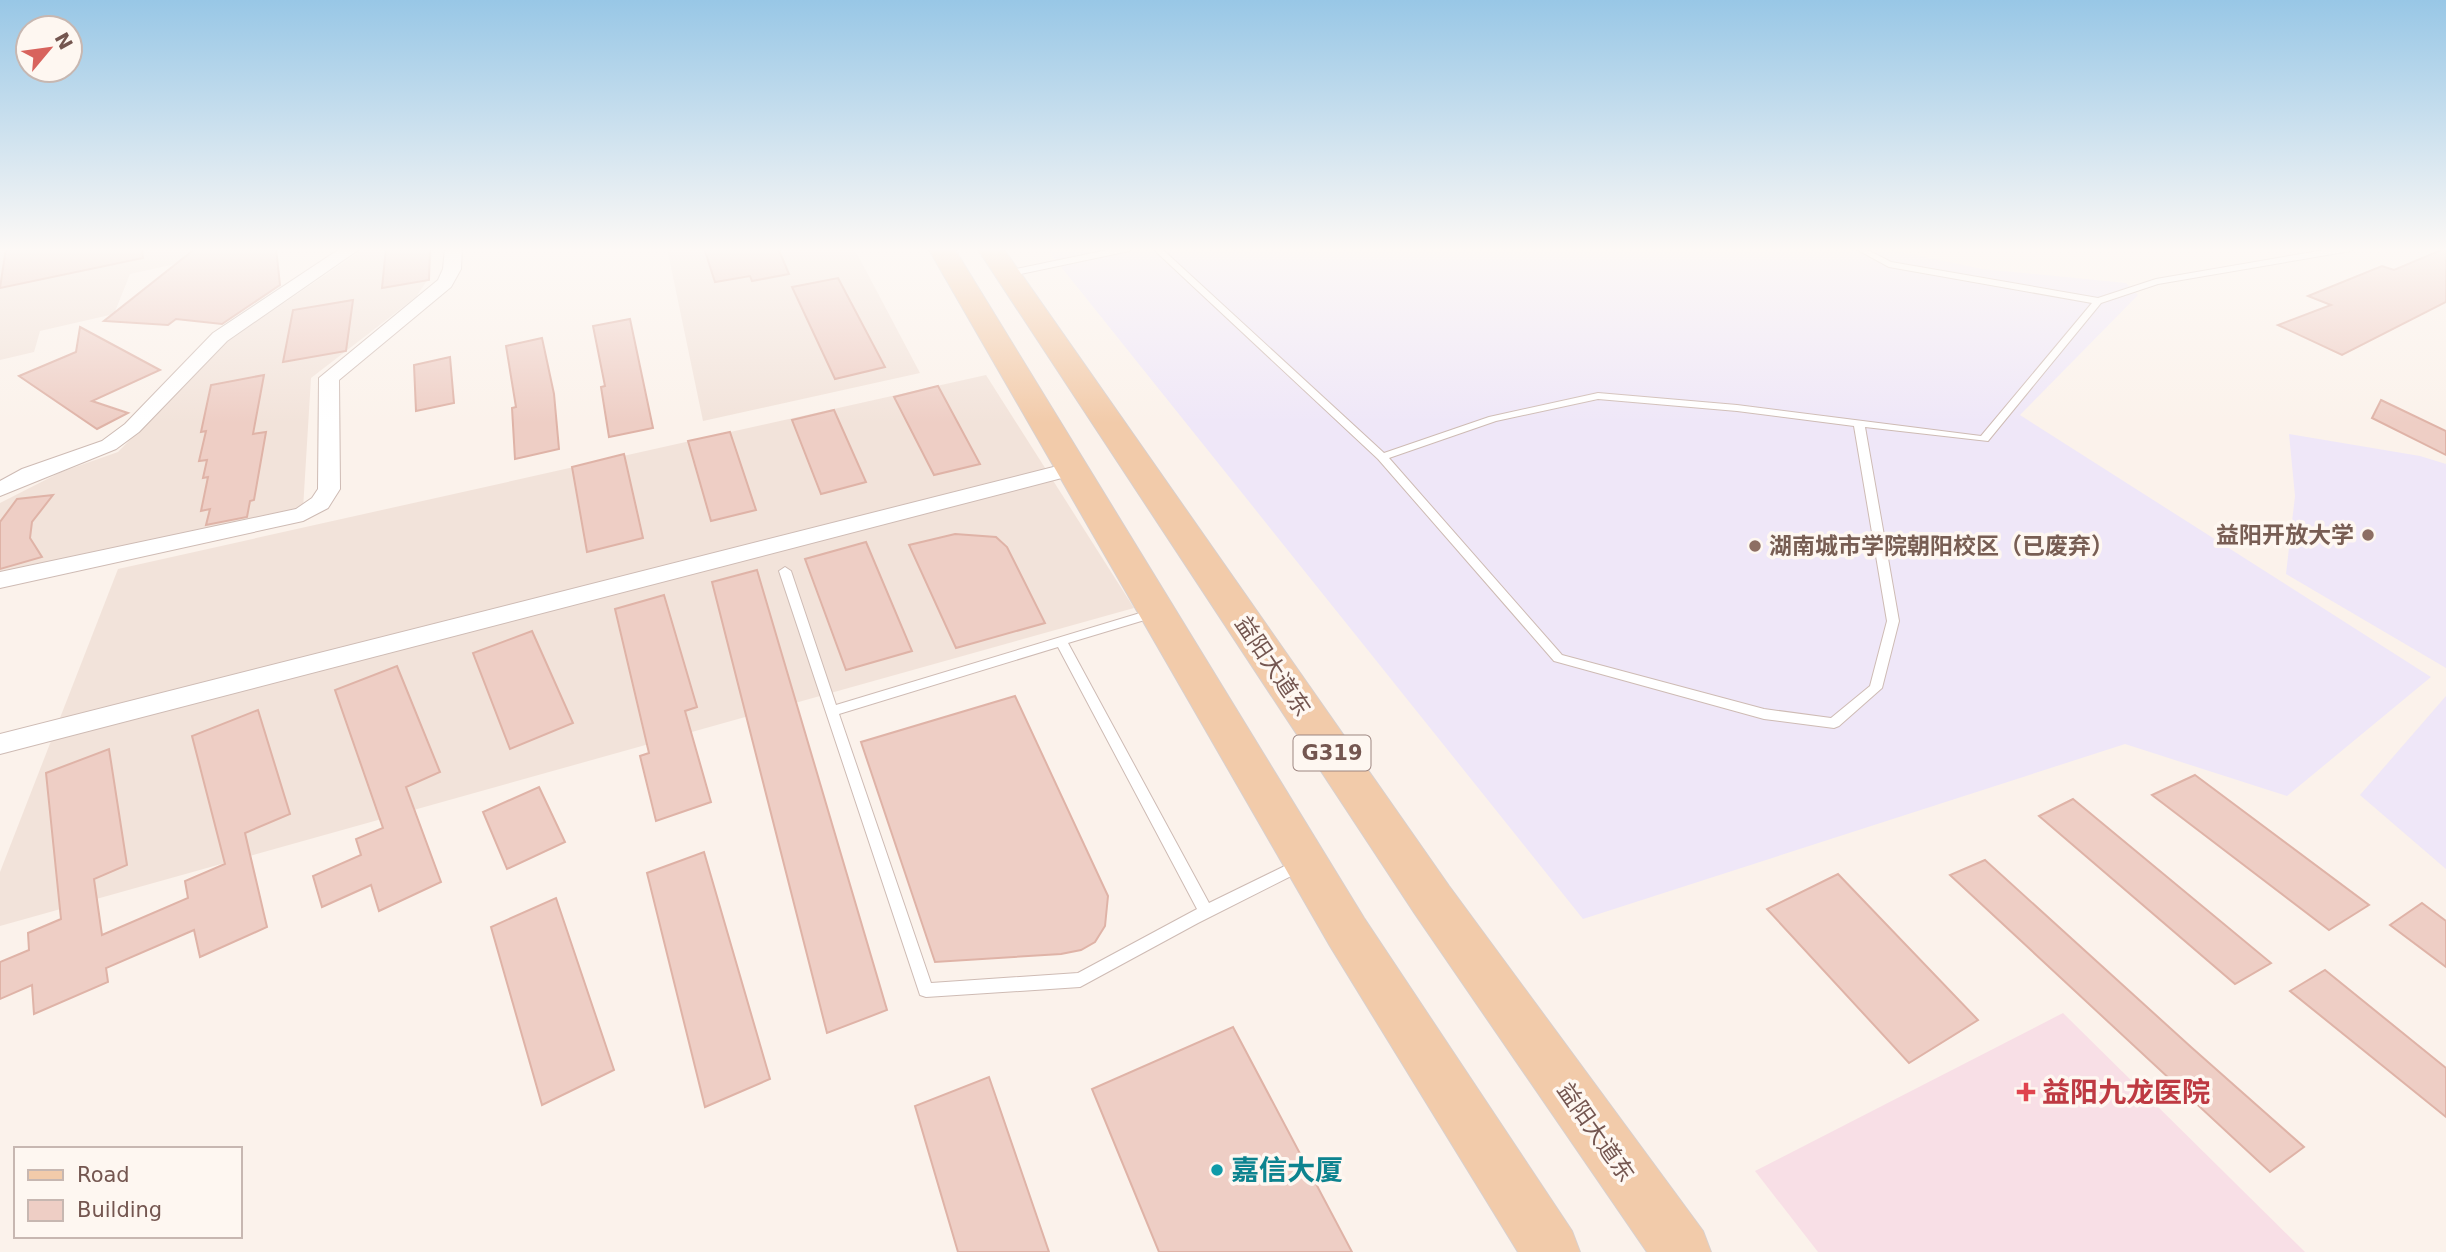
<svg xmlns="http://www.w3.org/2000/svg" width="2446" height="1252" viewBox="0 0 2446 1252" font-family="'DejaVu Sans','Noto Sans SC',sans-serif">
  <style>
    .residential { fill: #f2e3da }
    .education { fill: #efe7f8 }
    .medical { fill: #f8dfe6 }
    .building { fill: #eecec5; stroke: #dfb3a7; stroke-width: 2 }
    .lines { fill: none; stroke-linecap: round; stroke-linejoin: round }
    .lane-casing { stroke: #cebbb4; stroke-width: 2 }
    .street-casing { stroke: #cebbb4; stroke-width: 2 }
    .primary-casing { stroke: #d8d0ce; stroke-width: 2 }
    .lane { fill: #fff; fill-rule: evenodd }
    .street { fill: #fff; fill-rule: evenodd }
    .primary { fill: #f2cbaa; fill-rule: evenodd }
    .education-dot { fill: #8d6e63; stroke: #fef7f1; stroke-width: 2.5 }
    .health-dot { fill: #e0444e; stroke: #fef7f1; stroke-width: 2.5 }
    .culture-dot { fill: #0f9aa8; stroke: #fef7f1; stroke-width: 2.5 }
    .labels { text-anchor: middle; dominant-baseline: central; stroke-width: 7; stroke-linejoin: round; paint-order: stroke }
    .shield { fill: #fef7f1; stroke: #9d8680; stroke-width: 2 }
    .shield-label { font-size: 21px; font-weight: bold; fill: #745650 }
    .education-label { font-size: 23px; font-weight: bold; fill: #785e54; stroke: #fef7f1; text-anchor: end }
    .street-label { font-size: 23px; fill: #745650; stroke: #fef7f1 }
    .near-health-label { font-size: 28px; font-weight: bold; fill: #be3a42; stroke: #fef7f1; text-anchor: start }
    .near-culture-label { font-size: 28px; font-weight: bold; fill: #0d838f; stroke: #fef7f1; text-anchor: start }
  </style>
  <rect width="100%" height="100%" fill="#fbf2eb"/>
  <g class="residential">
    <polygon points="0,248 248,248 130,274 114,314 40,331 34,352 0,360"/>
    <polygon points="365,248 433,248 428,279 416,297 311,378 303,509 0,584 0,503 61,472 118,452 225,343"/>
    <polygon points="667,248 854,248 920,373 703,421"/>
    <polygon points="986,375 1134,608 0,926 0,872 118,569"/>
  </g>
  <g class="education">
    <polygon points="1046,248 1893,248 1902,252 1982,269 2126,283 2138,295 2020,415 2431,677 2287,796 2125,744 1583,919"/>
    <polygon points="2289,434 2420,456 2446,464 2446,668 2286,574 2295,496"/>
    <polygon points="2446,696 2446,869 2360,795"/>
  </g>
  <polygon class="medical" points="2063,1013 2305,1252 1818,1252 1755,1171"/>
  <g class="building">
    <polygon points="6,248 142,248 143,258 0,288"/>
    <polygon points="196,248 276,248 280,285 222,324 176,319 168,325 104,321"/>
    <polygon points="386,248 430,248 429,280 382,288"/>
    <polygon points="704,248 778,248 789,274 752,281 750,276 715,282"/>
    <polygon points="2446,248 2446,302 2342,355 2278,325 2331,305 2308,296 2382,266 2394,270"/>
    <polygon points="838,278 885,367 835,379 792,287"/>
    <polygon points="353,300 346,351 283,362 293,310"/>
    <polygon points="630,319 653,428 609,437 601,387 605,386 593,326"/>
    <polygon points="80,327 160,370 92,401 128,413 97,429 19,376 76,352"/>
    <polygon points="542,338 554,394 559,449 515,459 512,408 516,407 506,346"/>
    <polygon points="450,357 454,403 416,411 414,365"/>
    <polygon points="264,375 253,434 266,432 254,500 250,501 247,517 206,525 210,509 201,511 208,477 203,478 207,460 199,461 206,431 201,432 211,385"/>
    <polygon points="938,386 980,464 934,475 894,397"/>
    <polygon points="2381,400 2446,431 2446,455 2372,418"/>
    <polygon points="834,410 866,482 821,494 792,420"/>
    <polygon points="730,432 756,510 711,521 688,441"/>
    <polygon points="624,454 643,538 587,552 572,467"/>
    <polygon points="53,495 32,522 30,538 42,557 0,569 0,522 17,499"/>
    <polygon points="955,534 996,537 1007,547 1045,623 956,648 909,545"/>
    <polygon points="866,542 912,651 846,670 805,559"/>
    <polygon points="757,570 887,1010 827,1033 712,582"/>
    <polygon points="664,595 697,707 685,711 711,802 656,821 640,756 649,753 615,609"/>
    <polygon points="532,631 573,723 510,749 473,653"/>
    <polygon points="397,666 440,772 406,787 441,882 379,911 371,885 322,907 313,876 361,855 356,839 383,828 335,690"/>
    <polygon points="1015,696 1108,896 1105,926 1095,942 1081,950 1061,954 935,962 861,742"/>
    <polygon points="258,710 290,814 245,833 267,927 200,957 194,930 106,968 108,982 34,1014 32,985 0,999 0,962 29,950 28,933 61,919 46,773 109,749 127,865 94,879 102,935 188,898 185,881 225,864 192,736"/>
    <polygon points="2195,775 2369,905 2329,930 2152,795"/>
    <polygon points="539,787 565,842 507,869 483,812"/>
    <polygon points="2073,799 2271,963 2235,984 2039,816"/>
    <polygon points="704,852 770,1079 705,1107 647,873"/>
    <polygon points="1985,860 2191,1047 2304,1147 2270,1172 1950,875"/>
    <polygon points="1838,874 1978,1020 1909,1063 1767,909"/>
    <polygon points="556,898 614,1070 542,1105 491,927"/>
    <polygon points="2422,903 2446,921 2446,967 2390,925"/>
    <polygon points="2325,970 2446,1068 2446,1117 2290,991"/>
    <polygon points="1233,1027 1352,1252 1159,1252 1092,1089"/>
    <polygon points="989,1077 1049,1252 958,1252 915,1106"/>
  </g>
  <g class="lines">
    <g class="lane-casing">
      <g id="lane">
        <polygon points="1117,248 1133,248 1129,251 1006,277 1002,274 1006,271"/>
        <path d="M1152,248h9l223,205 105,-36 109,-24 139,12 244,31 111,-133 -203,-36 -35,-19h10l27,14 207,36 58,-19 180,-31h18l-4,3 -192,33 -57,19 -113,138 -123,-14 34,194 -17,67 -43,38 -5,2 -70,-9 -210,-58 -176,-202zM1598,399l139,12 117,15 33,195 -17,65 -39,32 -67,-9 -202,-54 -173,-197 107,-37z"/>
        <path d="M785,567l6,4 45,134 314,-95h8l2,3 -2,3 -90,27 141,260 86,-42 5,-2 5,2 2,4 -2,4 -107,54 -118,64 -154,10 -6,-2 -141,-424zM1058,647l139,262 -119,64 -147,10 -92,-269z"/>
      </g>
    </g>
    <g class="street-casing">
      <g id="street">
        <polygon points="341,248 361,248 227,341 139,432 116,449 0,496 0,481 22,469 102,441 125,424 213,333"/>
        <polygon points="445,248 462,248 461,269 451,287 339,380 340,489 328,508 303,521 0,588 0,572 296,509 312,498 318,489 319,378 438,280 443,269"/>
        <polygon points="1073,462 1081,463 1084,468 1081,473 0,754 0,734"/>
      </g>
    </g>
    <g class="primary-casing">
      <g id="primary">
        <polygon points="928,248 954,248 1364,918 1572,1231 1580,1252 1518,1252 1330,946"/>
        <polygon points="977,248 1003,248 1449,886 1703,1231 1711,1252 1647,1252 1415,914"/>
      </g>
    </g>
    <use href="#lane" class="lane"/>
    <use href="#street" class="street"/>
    <use href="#primary" class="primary"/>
  </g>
  <linearGradient id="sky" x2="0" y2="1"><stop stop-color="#98c7e6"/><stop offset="0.59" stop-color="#fdf9f6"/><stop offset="1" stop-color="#fdf9f6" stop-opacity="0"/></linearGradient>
  <rect width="2446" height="423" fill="url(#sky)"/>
  <g class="education-dot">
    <circle cx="2368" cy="535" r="7"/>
    <circle cx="1755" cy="546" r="7"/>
  </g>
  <path class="health-dot" d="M2022.5 1081.5h7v7h7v7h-7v7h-7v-7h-7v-7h7z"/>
  <circle class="culture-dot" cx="1217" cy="1170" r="7"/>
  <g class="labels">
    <rect class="shield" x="1293.5" y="735.5" width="77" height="35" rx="5"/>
    <g class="shield-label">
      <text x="1332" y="753">G319</text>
    </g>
    <g class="education-label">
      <text x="2354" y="535">益阳开放大学</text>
      <text x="1769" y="546" text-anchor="start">湖南城市学院朝阳校区（已废弃）</text>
    </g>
    <g class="street-label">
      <text transform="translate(1273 666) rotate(56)">益阳大道东</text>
      <text transform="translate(1596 1132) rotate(55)">益阳大道东</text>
    </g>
    <g class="near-health-label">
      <text x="2042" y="1092">益阳九龙医院</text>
    </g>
    <g class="near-culture-label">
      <text x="1231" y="1170">嘉信大厦</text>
    </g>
  </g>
  <rect x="14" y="1147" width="228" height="91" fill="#fef7f1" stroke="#c7b7b1" stroke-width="2"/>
  <rect x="28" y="1170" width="35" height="10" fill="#f2cbaa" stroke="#c7b7b1" stroke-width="2"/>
  <text x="77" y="1182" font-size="21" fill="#745650">Road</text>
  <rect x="28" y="1200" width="35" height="21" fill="#eecec5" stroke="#c7b7b1" stroke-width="2"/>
  <text x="77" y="1217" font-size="21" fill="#745650">Building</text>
  <g transform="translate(49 49) rotate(61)"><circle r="33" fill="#fef7f1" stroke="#c7b7b1" stroke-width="2"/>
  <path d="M0-5L12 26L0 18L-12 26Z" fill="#d8635d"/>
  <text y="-10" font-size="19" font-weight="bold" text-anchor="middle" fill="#745650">N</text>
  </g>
</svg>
